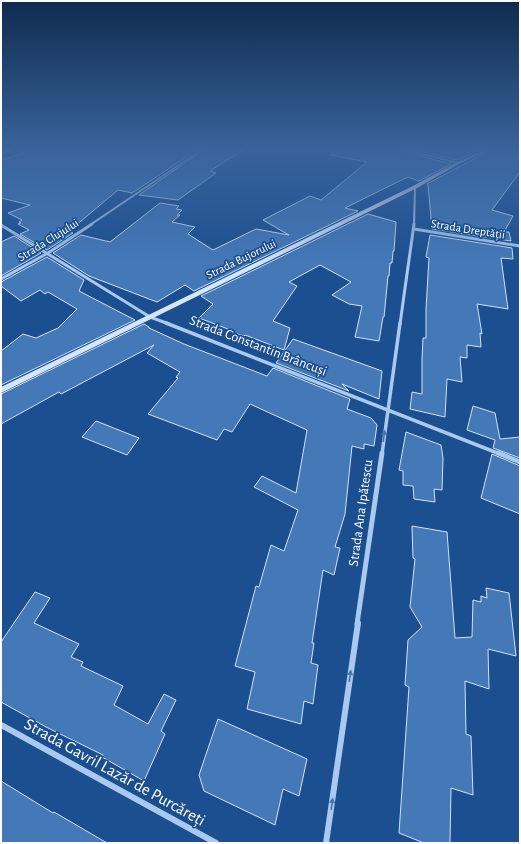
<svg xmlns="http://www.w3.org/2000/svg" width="521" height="844" viewBox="0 0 521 844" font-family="'Alegreya Sans',sans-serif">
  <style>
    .building { fill: #4478b7; stroke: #cfe3fa }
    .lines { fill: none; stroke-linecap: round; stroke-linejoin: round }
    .street-far4 { stroke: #a9c9ee; stroke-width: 2 }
    .street-far3 { stroke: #a9c9ee; stroke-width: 3 }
    .street-far2 { stroke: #a9c9ee; stroke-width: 3.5 }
    .street-far1 { stroke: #a9c9ee; stroke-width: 5 }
    .street { stroke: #a9c9ee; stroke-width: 6 }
    .secondary { fill: #d6e6fa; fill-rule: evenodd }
    .oneway { fill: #4674ac }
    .labels { text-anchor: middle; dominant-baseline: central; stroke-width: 3.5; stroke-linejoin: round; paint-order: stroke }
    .far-street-label { font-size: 12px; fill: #fff; stroke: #1b4f8f }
    .street-label { font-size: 14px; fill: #fff; stroke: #1b4f8f }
    .near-street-label { font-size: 17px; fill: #fff; stroke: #1b4f8f }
  </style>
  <rect width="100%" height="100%" fill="#1b4f8f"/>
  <g class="building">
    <polygon points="39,148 200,148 132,193 118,190 68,232 73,233 47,250 20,234 29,230 18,224 21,223 19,222 22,220 8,213 30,205 1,198 1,160"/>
    <polygon points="206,148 246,148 210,171 216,173 178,200 139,195"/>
    <polygon points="332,148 396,148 397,150 451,164 419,181 408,177 369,196 345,208 358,211 194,291 185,285 157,302 89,276 53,253 81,235 110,242 160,203 179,206 176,209 182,210 177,215 180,215 172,222 195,227 188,234 213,250 256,229 289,235 263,220 310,196 321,200 367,162 331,155"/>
    <polygon points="407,148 486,148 457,160"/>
    <polygon points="494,148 520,148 520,172 492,210 513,216 504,232 509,232 511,241 432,229 428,185 427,184"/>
    <polygon points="368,214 396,222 394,251 393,251 392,263 390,263 389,276 388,276 384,317 383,317 379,341 355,337 362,306 349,304 332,295 351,282 320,265 289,282 297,286 273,321 290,328 284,350 245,335 244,336 227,331 228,329 199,318 213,304 201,296"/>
    <polygon points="430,235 512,248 513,259 501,258 508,309 477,304 482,334 480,333 481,347 467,345 467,358 460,357 462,382 447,379 445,417 410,409 412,392 422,394 422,359 423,338 426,338 426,309 429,258 426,257"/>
    <polygon points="14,236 41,253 1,276 1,242"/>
    <polygon points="47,257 84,280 79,291 135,320 1,385 1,351 23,334 36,338 58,328 77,309 48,292 45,294 40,290 21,301 1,286 1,282"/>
    <polygon points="144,324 149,327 149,328 184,344 267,376 273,368 350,399 347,409 371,418 377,425 374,446 364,444 364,449 352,446 345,514 335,547 340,548 334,575 323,570 312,643 314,643 311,663 318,665 313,704 304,701 301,724 247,709 255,672 235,666 256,586 259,587 271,545 284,551 298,510 254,487 262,476 296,493 307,430 250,404 232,432 224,429 217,440 148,414 178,378 176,377 180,372 147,353 154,345 61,394 59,392 1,424 1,394"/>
    <polygon points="293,339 382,371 379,399 342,384 349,391 276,363"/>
    <polygon points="473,406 495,413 500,439 520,437 520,458 493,448 495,440 467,430"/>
    <polygon points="96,421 139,438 127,455 82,437"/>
    <polygon points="406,432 441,445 443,458 442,490 434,489 435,502 414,499 413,486 403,485 403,471 399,470"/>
    <polygon points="492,454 520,466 520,514 481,498"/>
    <polygon points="412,526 447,532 455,638 472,637 473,600 481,602 481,596 487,598 486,588 509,593 516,656 488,649 489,689 465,681 466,734 471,736 473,795 451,788 450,843 424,843 399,833 409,687 405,685 408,640 422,627 410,607 415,559 413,558"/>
    <polygon points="35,592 50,598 34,623 79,644 71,657 83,662 81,666 123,686 114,705 148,724 164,694 176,700 161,731 165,734 144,781 102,757 103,755 46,727 1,702 1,642"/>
    <polygon points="218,719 307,759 299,796 283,789 275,825 204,791 199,775"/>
    <polygon points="1,781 53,813 54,812 107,843 1,843"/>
  </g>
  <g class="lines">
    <g class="street-far4">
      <polyline points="398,148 458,163"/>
      <polyline points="1,153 20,148"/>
      <polyline points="90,225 204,148"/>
      <polyline points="414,225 415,187"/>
    </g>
    <g class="street-far3">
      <polyline points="1,225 150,317 169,324"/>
      <polyline points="414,229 520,246"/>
      <polyline points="1,279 48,253 92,224"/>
      <polyline points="400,324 414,224"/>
    </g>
    <g class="street-far2">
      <polyline points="166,323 500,454"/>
      <polyline points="382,454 400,323"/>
    </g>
    <g class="street-far1">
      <polyline points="498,453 520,462"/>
      <polyline points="357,624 382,453"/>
    </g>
    <g class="street">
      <polyline points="1,725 216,843"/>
      <polyline points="326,843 358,623"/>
    </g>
    <polygon class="secondary" points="489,148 493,148 459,164 417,188 1,393 1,387 413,186 457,162"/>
  </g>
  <defs><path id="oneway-solid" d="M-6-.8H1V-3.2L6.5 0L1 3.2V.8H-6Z"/></defs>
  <g class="oneway">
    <use href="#oneway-solid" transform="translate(384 436) rotate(-82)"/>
    <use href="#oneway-solid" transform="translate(350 676) rotate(-82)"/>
    <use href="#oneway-solid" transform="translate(332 804) rotate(-82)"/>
  </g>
  <linearGradient id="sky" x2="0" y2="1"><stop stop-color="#0f2b4f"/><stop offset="0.56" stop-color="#39639b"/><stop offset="1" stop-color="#39639b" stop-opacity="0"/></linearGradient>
  <rect width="521" height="266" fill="url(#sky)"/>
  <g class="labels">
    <g class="far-street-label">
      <text transform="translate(468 229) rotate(9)">Strada Dreptății</text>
      <text transform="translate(48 240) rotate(-32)">Strada Clujului</text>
      <text transform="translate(241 259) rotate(-26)">Strada Bujorului</text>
    </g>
    <g class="street-label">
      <text transform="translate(258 346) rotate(21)">Strada Constantin Brâncuși</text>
      <text transform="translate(361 513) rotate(-82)">Strada Ana Ipătescu</text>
    </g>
    <g class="near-street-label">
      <text transform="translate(115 772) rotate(29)">Strada Gavril Lazăr de Purcăreți</text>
    </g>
  </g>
  <rect width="521" height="844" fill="none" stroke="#ffffff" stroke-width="4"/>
</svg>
